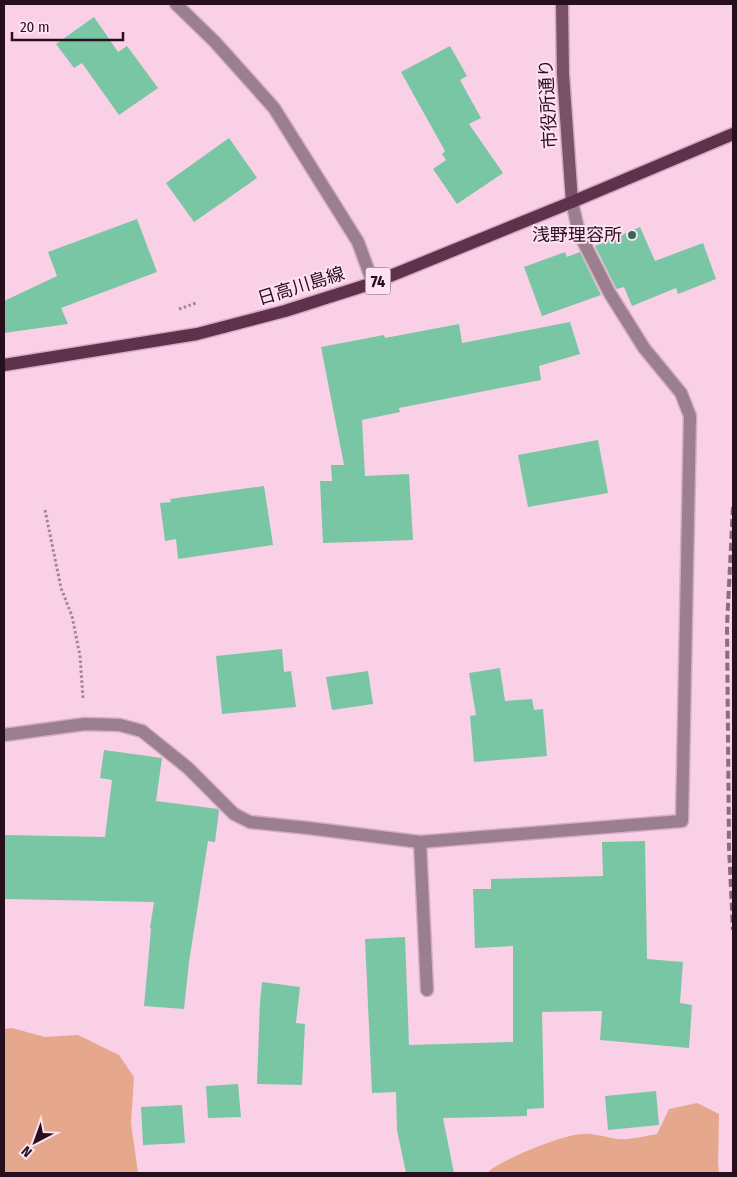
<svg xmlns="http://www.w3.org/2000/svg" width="737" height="1177" viewBox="0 0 737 1177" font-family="'Fira Sans Condensed','Noto Sans JP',sans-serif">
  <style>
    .green { fill: #e6a88d }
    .building { fill: #78c6a4 }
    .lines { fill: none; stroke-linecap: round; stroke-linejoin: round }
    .lane-casing { stroke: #d4adc3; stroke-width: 15 }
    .street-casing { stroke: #d4adc3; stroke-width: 15 }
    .secondary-casing { stroke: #d4adc3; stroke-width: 15 }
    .primary-casing { stroke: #d4adc3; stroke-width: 15 }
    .path { stroke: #a58296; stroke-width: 3; stroke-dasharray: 2.5 2.5; stroke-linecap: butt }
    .lane { stroke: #9b7f8e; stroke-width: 12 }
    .street { stroke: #9b7f8e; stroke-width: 12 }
    .secondary { stroke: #7a5168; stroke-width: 12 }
    .primary { stroke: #60314d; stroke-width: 12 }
    .rail { stroke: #8d6c7f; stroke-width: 4; stroke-dasharray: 8 4; stroke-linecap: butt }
    .poi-dot { fill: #326b53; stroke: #fee2f1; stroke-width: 2 }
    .labels { text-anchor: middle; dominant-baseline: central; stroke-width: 4; stroke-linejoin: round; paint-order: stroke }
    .shield { fill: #fee2f1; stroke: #684e5d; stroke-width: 1 }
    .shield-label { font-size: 16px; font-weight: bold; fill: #270f1e }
    .street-label { font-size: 18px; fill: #270f1e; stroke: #fee2f1 }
    .poi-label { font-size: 18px; fill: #270f1e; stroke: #fee2f1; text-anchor: end }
  </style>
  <rect width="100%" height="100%" fill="#fad0e7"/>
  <g class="green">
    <polygon points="12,1028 45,1037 78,1035 119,1055 134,1077 131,1123 138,1173 4,1173 4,1029"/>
    <path d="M697,1103l22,11 -1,49 1,10h-232c13,-13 77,-39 96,-39 12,-1 24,4 35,5 12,1 27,-3 39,-5l12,-25z"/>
  </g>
  <g class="building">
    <polygon points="94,17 118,52 127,46 158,88 119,115 82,63 74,68 56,44"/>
    <polygon points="450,46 467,76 460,80 481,118 469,124 503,173 457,204 433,169 446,160 442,154 445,151 401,72"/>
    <polygon points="229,138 257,178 194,222 166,183"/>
    <polygon points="137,219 157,272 61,308 68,324 4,333 4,301 57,276 48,252"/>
    <polygon points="640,227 655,261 703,243 716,279 678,294 676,288 632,306 624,287 617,289 616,288 595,246"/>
    <polygon points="565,252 567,257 580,252 601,295 542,316 524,267"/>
    <polygon points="570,322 580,354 539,366 541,380 399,408 400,412 362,420 365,476 409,474 413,540 323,543 320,481 332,481 331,465 344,465 321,347 384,335 385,338 459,324 462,343"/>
    <polygon points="598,440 608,493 528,507 518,455"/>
    <polygon points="264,486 273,545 178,559 176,539 165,541 160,503 171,502 170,499"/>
    <polygon points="282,649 284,672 291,671 296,707 222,714 216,656"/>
    <polygon points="500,668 505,701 532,699 534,710 543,709 547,756 474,762 470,716 476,715 469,673"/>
    <polygon points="368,671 373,704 332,710 326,677"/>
    <polygon points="104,750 162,758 156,801 218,809 219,811 215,842 208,841 189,962 184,1009 144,1006 151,929 150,928 154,902 4,899 4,835 105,837 112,780 100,778"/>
    <polygon points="645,841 647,959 683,962 680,1003 692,1005 689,1048 600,1040 602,1011 542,1012 544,1108 527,1109 527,1116 443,1118 454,1173 406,1173 397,1130 396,1092 372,1093 365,939 405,937 409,1045 513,1042 513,946 475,948 473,889 491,889 491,879 603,876 602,842"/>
    <polygon points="262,982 300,987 296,1023 305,1024 302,1085 257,1084 260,1002"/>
    <polygon points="238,1084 241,1117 208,1118 206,1086"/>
    <polygon points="656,1091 659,1125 608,1130 605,1096"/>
    <polygon points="182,1105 185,1143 143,1145 141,1107"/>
  </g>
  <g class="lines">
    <g class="lane-casing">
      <polyline id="lane" points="420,842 427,990"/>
    </g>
    <g class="street-casing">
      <g id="street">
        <polyline points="176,4 215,42 274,108 358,242 373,283"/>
        <polyline points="4,735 85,724 120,725 142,731 188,768 234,814 250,822 308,828 420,842 682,821 690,416 681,393 644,348 609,292 579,233 572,202"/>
      </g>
    </g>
    <g class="secondary-casing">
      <polyline id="secondary" points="562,4 563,74 572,202"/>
    </g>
    <g class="primary-casing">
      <polyline id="primary" points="4,365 197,334 285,311 373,283 572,202 733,134"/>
    </g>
    <g class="path">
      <polyline points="179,309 196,303"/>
      <polyline points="45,510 61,588 72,616 80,656 83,698"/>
    </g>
    <use href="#lane" class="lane"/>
    <use href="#street" class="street"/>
    <use href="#secondary" class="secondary"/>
    <use href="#primary" class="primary"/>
    <polyline class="rail" points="733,507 727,625 729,848 733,930"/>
  </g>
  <circle class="poi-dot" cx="632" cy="235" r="5"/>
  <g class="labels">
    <rect class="shield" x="365.5" y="267.5" width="25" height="27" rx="4"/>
    <g class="shield-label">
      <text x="378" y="281">74</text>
    </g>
    <g class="street-label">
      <text transform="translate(548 104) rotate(-93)">市役所通り</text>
      <text transform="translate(301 286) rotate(-17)">日高川島線</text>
    </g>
    <g class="poi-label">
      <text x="622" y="235">浅野理容所</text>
    </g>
  </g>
  <rect width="737" height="1177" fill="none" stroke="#270f1e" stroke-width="10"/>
  <g transform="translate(35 1142) rotate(221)" stroke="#fee2f1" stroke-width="4" paint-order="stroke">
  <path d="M0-4L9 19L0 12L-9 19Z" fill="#270f1e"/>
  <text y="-8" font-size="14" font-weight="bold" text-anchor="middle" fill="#270f1e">N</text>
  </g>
  <path d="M12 32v8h111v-8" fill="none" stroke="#270f1e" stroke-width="2.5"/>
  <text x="20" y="32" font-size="15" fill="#270f1e" stroke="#fee2f1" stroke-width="4" paint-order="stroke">20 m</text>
</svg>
